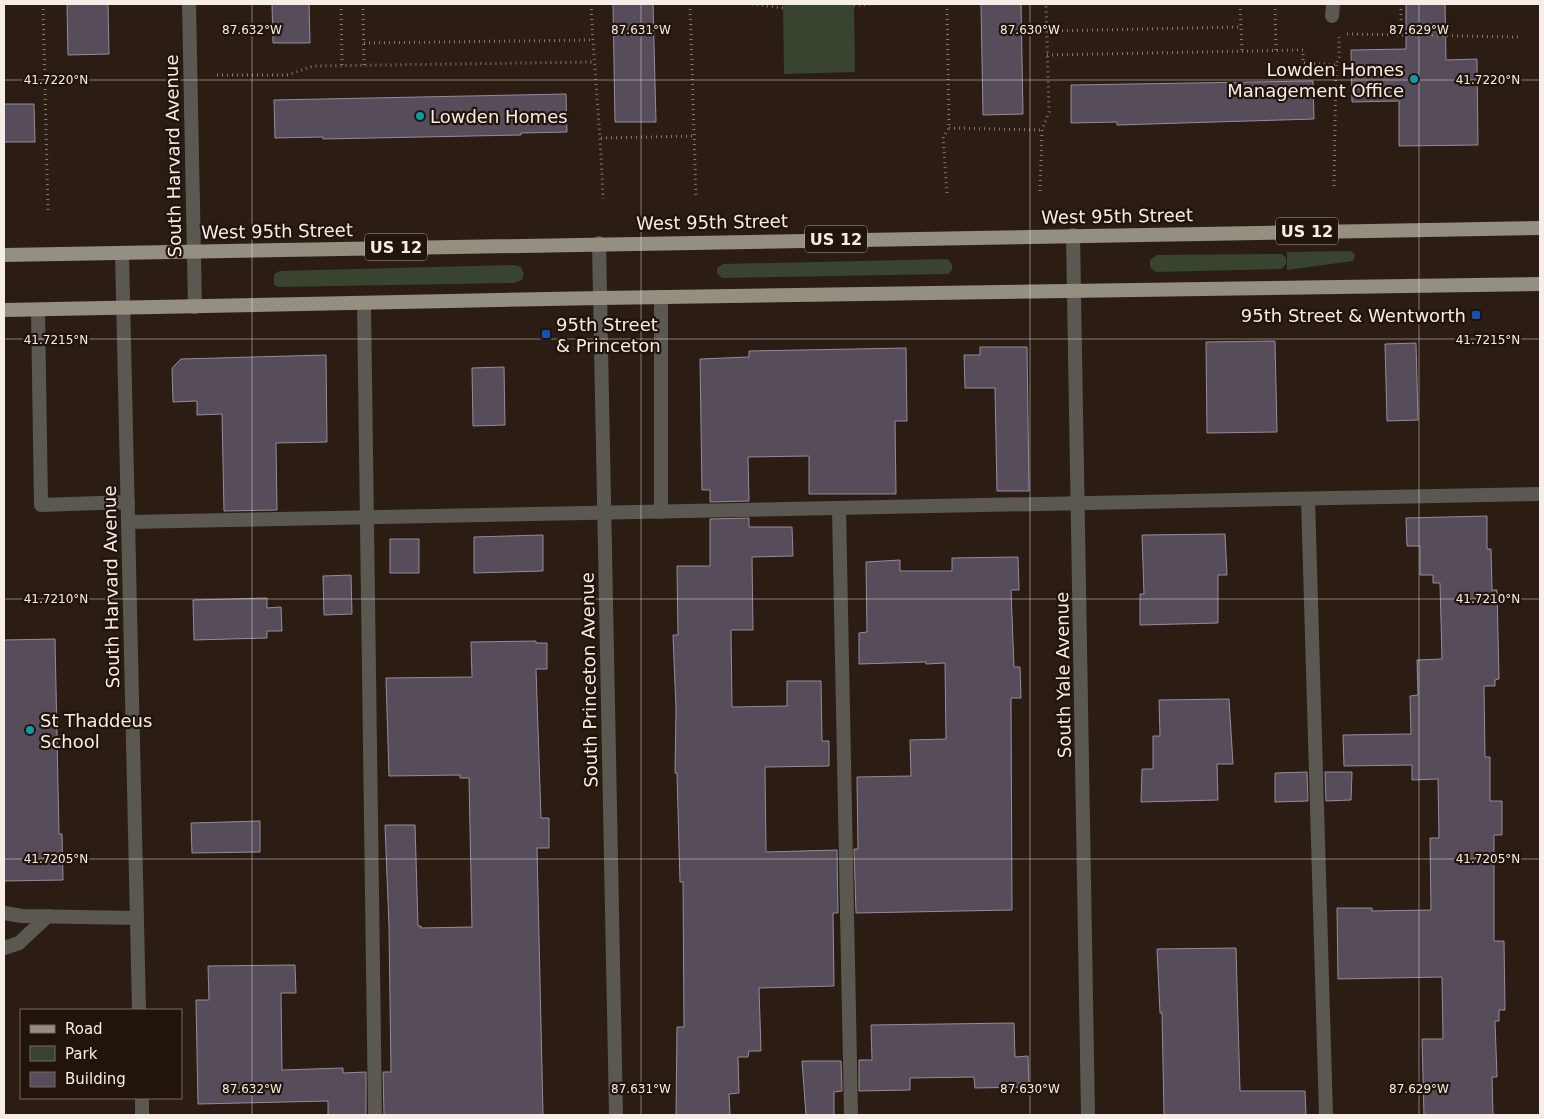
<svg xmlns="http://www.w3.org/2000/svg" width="1544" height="1119" viewBox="0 0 1544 1119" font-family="'DejaVu Sans',sans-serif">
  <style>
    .green { fill: #38442f }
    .building { fill: #574c5a; stroke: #978b9b }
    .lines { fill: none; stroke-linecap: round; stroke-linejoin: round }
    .path { stroke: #857871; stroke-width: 3; stroke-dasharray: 1 4; stroke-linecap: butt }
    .service { stroke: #5a5850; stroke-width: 14 }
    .minor { stroke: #5a5850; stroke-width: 14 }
    .primary { stroke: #948f80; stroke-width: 14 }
    .ticks { fill: none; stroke: #f7ede7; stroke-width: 1; stroke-opacity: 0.45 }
    .culture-dot { fill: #0f9aa8; stroke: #21140b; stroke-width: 2 }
    .transit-dot { fill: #1a4fb4; stroke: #21140b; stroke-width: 2 }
    .labels { text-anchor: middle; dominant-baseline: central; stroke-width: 4.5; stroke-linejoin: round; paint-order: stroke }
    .shield { fill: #21140b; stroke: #b7aca5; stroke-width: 1 }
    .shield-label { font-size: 16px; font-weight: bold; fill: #f7ede7 }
    .poi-label { font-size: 18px; fill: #f7ede7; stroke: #21140b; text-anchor: start }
    .street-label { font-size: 18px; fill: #f7ede7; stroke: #21140b }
    .ticks-label { font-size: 12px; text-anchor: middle; fill: #f7ede7; stroke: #21140b; stroke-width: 4.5; stroke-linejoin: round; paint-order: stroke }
  </style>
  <rect width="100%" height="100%" fill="#2b1d14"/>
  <g class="green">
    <polygon points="783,4 854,4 855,72 784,74"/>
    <polygon points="1351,251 1355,255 1353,261 1287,270 1287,252"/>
    <polygon points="1282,254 1286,258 1286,264 1282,269 1156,272 1150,267 1150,260 1157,255"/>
    <polygon points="948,259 952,264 952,270 948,274 722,278 717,273 717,268 723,264"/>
    <polygon points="514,265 521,267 524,274 522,280 514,283 278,287 274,284 274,274 280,271"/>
  </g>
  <g class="building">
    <polygon points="67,4 108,4 109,54 68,55"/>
    <polygon points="272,4 309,4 310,43 273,43"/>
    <polygon points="613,4 653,4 656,122 615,122"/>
    <polygon points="981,4 1021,4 1023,114 983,115"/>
    <polygon points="1406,4 1445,4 1446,60 1477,59 1478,145 1399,146 1399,101 1352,102 1351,50 1406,49"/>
    <polygon points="1313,81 1314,119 1117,125 1117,122 1071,123 1071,85"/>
    <polygon points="566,94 567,132 521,133 521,135 323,139 323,137 275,138 274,100"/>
    <polygon points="4,104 34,104 35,142 4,142"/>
    <polygon points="1275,341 1277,432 1207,433 1206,342"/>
    <polygon points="1416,343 1418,420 1387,421 1385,344"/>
    <polygon points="980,347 1027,347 1029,491 997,491 995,388 965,388 964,355 980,355"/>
    <polygon points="906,348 907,421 895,421 896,494 809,494 809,456 748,457 749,501 710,502 710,490 702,490 700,359 749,357 749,351"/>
    <polygon points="326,355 327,442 276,443 277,510 224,511 222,414 197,415 197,401 173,402 172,368 181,359"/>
    <polygon points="504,367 505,425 473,426 472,368"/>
    <polygon points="1487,516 1487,549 1491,549 1492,590 1497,590 1499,679 1495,680 1495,686 1484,686 1485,757 1490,757 1490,801 1502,801 1502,835 1494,835 1494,941 1504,941 1505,1010 1499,1010 1499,1021 1495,1021 1497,1077 1492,1077 1493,1115 1424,1115 1422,1039 1443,1039 1442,977 1338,979 1337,908 1372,908 1372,911 1431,910 1430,838 1439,838 1438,779 1412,780 1412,765 1344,766 1343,735 1411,734 1410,696 1418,695 1417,660 1442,659 1440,583 1433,583 1433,575 1420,575 1420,546 1407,546 1406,518"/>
    <polygon points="749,518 749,527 792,527 793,556 752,557 753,630 731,630 732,707 787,706 787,681 821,681 822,741 829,741 829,766 765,767 766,852 837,850 838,913 833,913 834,986 759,988 761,1051 749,1051 748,1057 738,1057 739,1093 729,1094 730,1115 676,1115 677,1027 684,1027 683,882 680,882 677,773 675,773 676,709 673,635 678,635 677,566 710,566 710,519"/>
    <polygon points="1225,534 1227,575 1218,575 1218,623 1140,625 1140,594 1144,594 1142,535"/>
    <polygon points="543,535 543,571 474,573 474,537"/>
    <rect x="390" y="539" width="29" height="34"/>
    <polygon points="1018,557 1019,590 1011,590 1014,667 1020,667 1021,698 1011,698 1012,910 856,913 854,849 858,849 857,777 911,776 910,740 946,739 945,663 926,664 926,662 859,664 859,633 867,632 866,562 900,560 900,571 952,571 952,558"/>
    <polygon points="351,575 352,614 324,615 323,576"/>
    <polygon points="267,598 267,608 281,607 282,631 267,631 267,638 194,640 193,600"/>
    <polygon points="55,639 59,834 62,834 63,880 4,881 4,640"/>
    <polygon points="536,641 536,643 547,643 547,669 536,669 541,818 549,818 549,848 537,848 543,1115 384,1115 383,1072 391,1072 389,926 385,825 415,825 418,926 421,926 421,928 472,927 469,778 460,778 460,775 389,776 386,678 472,677 471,642"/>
    <polygon points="1229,699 1233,764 1217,764 1218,800 1141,802 1142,769 1153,769 1153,736 1160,736 1159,700"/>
    <polygon points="1307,772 1308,801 1275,802 1275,773"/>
    <polygon points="1325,772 1352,772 1351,800 1326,801"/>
    <polygon points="260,821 260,852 192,853 191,823"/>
    <polygon points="1236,948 1240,1091 1305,1091 1306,1115 1164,1115 1162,1013 1160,1013 1157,949"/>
    <polygon points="295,965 296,993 281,993 282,1070 343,1068 343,1073 366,1072 366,1115 328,1115 328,1101 198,1104 196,1000 209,1000 208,966"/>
    <polygon points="1014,1023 1015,1057 1028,1056 1029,1087 975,1088 974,1077 910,1078 910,1090 859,1091 859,1060 872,1060 871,1025"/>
    <polygon points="802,1061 841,1061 842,1091 834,1092 834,1115 806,1115"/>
  </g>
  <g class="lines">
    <g class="path">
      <polyline points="43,4 48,210"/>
      <polyline points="341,4 342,65"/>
      <polyline points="363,4 364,65"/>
      <path d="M591,4c3,65 10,130 12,195"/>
      <polyline points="690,4 696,197"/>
      <polyline points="752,4 783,8"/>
      <polyline points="947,4 949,128 943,137 947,193"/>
      <polyline points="1240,4 1242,51"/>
      <polyline points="1275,4 1276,50"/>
      <polyline points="1401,4 1401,35"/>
      <polyline points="854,5 876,4"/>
      <polyline points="1047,31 1241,27"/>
      <polyline points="1347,34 1519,37"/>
      <polyline points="364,43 593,40"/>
      <polyline points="1047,55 1303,50 1303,63 1336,65 1339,57 1339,37"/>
      <polyline points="217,75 288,75 313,66 594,62"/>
      <polyline points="949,128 1042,130"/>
      <polyline points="601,138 694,136"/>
      <polyline points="1334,186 1336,65"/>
      <polyline points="1040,191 1042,130 1049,112 1046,4"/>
    </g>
    <g class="service">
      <polyline points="1332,16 1333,4"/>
      <polyline points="661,297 661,512"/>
      <polyline points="364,303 375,1115"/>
      <polyline points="38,310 41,505 128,502"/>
      <polyline points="1308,499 1326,1115"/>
      <polyline points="839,508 851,1115"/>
      <polyline points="128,522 1540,494"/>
      <polyline points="4,913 22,916 137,918"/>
      <polyline points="4,948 19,943 48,916"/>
    </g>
    <g class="minor">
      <polyline points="189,4 195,307"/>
      <polyline points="1073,235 1088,1115"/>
      <polyline points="599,243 616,1115"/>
      <polyline points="122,253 139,1010"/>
      <polyline points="142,1098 142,1115"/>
    </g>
    <g class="primary">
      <polyline points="4,255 1540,228"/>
      <polyline points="4,310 600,298 1540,284"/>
    </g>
  </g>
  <path class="ticks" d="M252,4v1111M641,4v1111M1030,4v1111M1419,4v1111M4,80h1536M4,339h1536M4,599h1536M4,859h1536"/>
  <g class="culture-dot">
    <circle cx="1414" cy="79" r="5"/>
    <circle cx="420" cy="116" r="5"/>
    <circle cx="30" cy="730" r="5"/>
  </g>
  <g class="transit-dot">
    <rect x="1471" y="310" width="10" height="10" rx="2.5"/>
    <rect x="541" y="329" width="10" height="10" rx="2.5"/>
  </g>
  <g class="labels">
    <g class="shield">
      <rect x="1276" y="217.5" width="62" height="27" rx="4"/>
      <rect x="805" y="225.5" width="62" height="27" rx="4"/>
      <rect x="365" y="233.5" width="62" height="27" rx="4"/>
    </g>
    <g class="shield-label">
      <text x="1307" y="231">US 12</text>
      <text x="836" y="239">US 12</text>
      <text x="396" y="247">US 12</text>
    </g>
    <g class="poi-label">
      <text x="1404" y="69" text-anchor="end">Lowden Homes<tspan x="1404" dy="21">Management Office</tspan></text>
      <text x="430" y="116">Lowden Homes</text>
      <text x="1466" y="315" text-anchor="end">95th Street &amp; Wentworth</text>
      <text x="556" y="324">95th Street<tspan x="556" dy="21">&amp; Princeton</tspan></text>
      <text x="40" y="720">St Thaddeus<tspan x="40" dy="21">School</tspan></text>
    </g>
    <g class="street-label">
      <text transform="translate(173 156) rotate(-91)">South Harvard Avenue</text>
      <text transform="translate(1117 216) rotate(-1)">West 95th Street</text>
      <text transform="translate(712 222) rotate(-1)">West 95th Street</text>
      <text transform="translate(277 231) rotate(-1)">West 95th Street</text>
      <text transform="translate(111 587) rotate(-91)">South Harvard Avenue</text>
      <text transform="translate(1063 675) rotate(-91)">South Yale Avenue</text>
      <text transform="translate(589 680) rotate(-91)">South Princeton Avenue</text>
    </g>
  </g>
  <g class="ticks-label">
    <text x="252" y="34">87.632°W</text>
    <text x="641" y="34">87.631°W</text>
    <text x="1030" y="34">87.630°W</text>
    <text x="1419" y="34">87.629°W</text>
    <text x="56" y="84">41.7220°N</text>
    <text x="1488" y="84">41.7220°N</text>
    <text x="56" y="344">41.7215°N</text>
    <text x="1488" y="344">41.7215°N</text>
    <text x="56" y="603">41.7210°N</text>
    <text x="1488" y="603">41.7210°N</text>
    <text x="56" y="863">41.7205°N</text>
    <text x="1488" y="863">41.7205°N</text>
    <text x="252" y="1093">87.632°W</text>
    <text x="641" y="1093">87.631°W</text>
    <text x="1030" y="1093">87.630°W</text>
    <text x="1419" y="1093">87.629°W</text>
  </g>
  <rect width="1544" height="1119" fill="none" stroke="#f7ede7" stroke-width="10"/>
  <rect x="20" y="1009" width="162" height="90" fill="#21140b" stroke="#776b63"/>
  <rect x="30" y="1025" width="25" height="8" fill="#948f80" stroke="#776b63"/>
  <text x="65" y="1034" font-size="15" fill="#f7ede7">Road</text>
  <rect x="30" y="1046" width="25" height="15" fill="#38442f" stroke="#776b63"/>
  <text x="65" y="1059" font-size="15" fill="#f7ede7">Park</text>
  <rect x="30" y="1072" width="25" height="15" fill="#574c5a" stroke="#776b63"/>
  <text x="65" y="1084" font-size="15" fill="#f7ede7">Building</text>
</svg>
